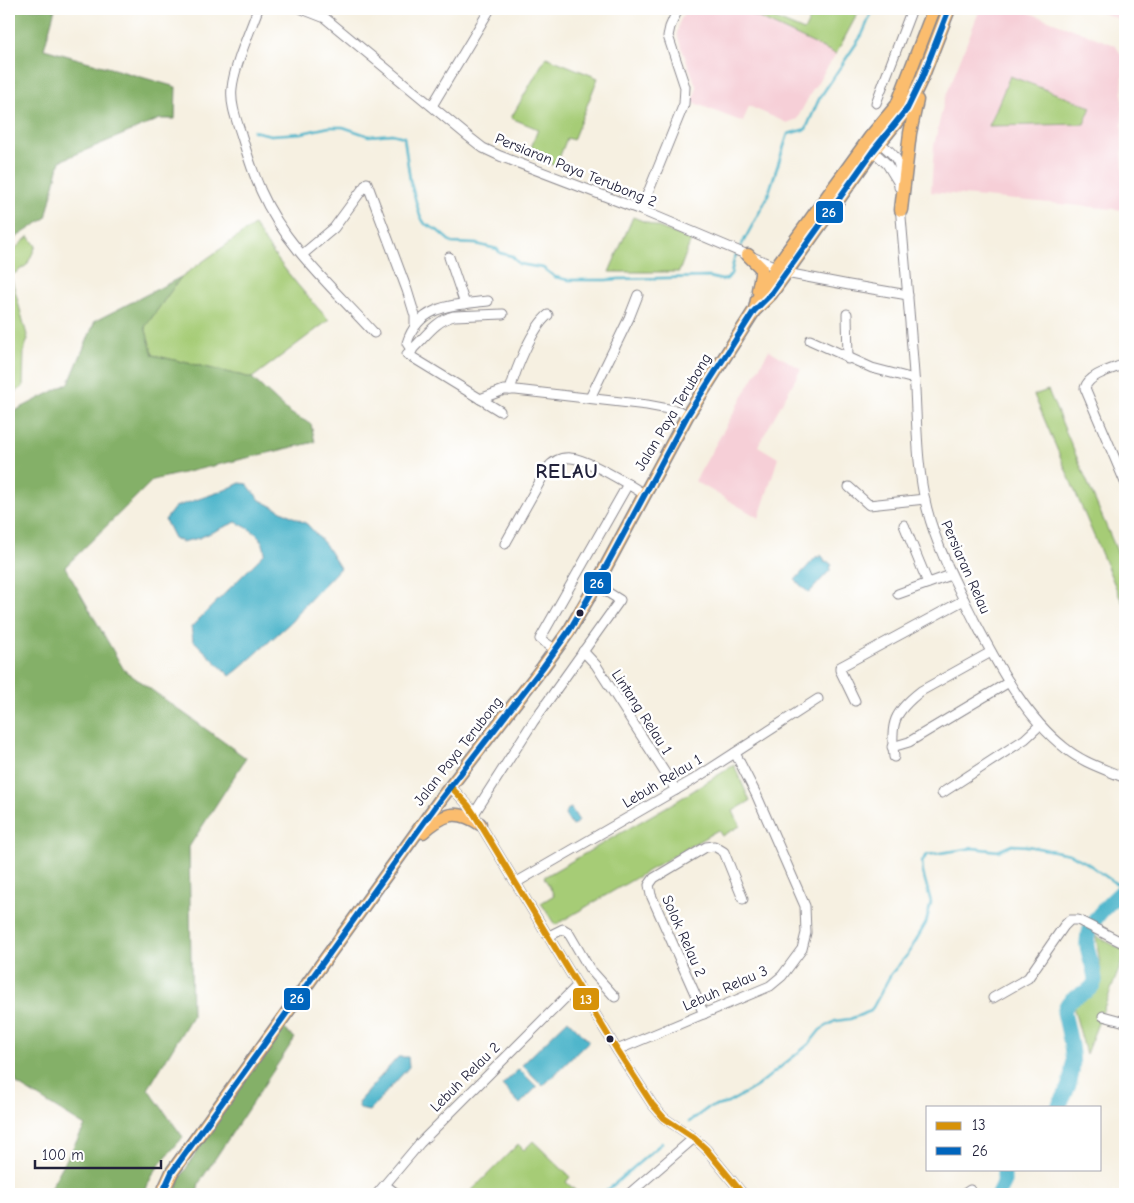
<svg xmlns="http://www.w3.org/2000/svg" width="1134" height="1203" viewBox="0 0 1134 1203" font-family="'Comic Neue',sans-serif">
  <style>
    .built { fill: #f6cfd7 }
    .green { fill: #a6cc76; stroke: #647758 }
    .forest { fill: #84b067; stroke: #536951 }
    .water { fill: #4db5cb; stroke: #386c83 }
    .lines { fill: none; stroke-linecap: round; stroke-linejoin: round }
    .stream { stroke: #4db5cb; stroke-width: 2.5 }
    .river { stroke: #4db5cb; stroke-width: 15 }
    .street-casing { stroke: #8c898e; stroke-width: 11 }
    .primary-casing { stroke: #8c898e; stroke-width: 15 }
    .street { stroke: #fff; stroke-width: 9 }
    .primary { stroke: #fbbd6e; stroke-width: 12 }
    .bus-1-casing { stroke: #fff; stroke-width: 10 }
    .bus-2-casing { stroke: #fff; stroke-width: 10 }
    .bus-1 { stroke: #d79209; stroke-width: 6 }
    .bus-2 { stroke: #0065bd; stroke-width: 6 }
    .bus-dot { fill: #22223b; stroke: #fff; stroke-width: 2 }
    .labels { text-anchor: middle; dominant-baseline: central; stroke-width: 5; stroke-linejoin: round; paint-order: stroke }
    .street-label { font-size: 15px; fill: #22223b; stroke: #fff }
    .district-label { font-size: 20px; font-weight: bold; letter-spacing: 1px; fill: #22223b; stroke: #fff }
    .line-badge { stroke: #fff; stroke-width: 2 }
    .badge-label { font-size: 14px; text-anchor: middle; font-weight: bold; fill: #fff }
  </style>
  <rect width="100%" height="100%" fill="#fff"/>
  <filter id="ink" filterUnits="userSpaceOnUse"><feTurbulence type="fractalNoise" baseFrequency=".02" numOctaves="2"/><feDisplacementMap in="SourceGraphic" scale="10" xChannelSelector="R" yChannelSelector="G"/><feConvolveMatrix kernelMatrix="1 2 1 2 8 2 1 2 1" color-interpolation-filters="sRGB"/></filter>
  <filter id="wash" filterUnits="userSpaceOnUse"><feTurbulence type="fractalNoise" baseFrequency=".0096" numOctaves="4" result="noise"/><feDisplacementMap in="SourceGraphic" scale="20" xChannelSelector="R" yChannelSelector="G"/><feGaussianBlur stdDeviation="1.12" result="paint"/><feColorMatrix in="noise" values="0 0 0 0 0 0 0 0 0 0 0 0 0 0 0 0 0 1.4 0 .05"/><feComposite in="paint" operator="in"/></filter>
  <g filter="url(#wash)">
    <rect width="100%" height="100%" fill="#f6f0e1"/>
    <g class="built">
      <polygon points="686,9 740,9 836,54 812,91 797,119 787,123 749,106 743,122 692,102 697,88 680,44 677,33 679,23"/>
      <polygon points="980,9 1019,9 1115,45 1123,57 1122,139 1124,210 931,192 934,146 944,101"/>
      <polygon points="1092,9 1125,9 1125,18 1124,21"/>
      <polygon points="769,350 801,369 758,446 778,458 759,518 695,481"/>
    </g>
    <g class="green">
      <polygon points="740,9 752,9 804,31 815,9 860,9 836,54"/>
      <polygon points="546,57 598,78 573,140 567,138 556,166 528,156 538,129 511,118"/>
      <polygon points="1010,76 1091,107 1084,124 989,126"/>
      <polygon points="633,217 691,240 679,272 609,272"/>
      <path d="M254,225c23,36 45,63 75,95l-77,58 -99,-23 -8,-28 36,-50z"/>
      <polygon points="29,236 36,246 27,265 11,276 28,339 24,350 23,387 9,396 9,254"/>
      <polygon points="1048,390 1125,570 1125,601 1122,602 1034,395"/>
      <polygon points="734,765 750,801 733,811 740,826 722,836 718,830 555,925 541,903 554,895 544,877 680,799"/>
      <path d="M1096,936l29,15v3l-39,100 -13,-48c11,-7 26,-12 29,-26z"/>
      <polygon points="533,1141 570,1177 566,1182 579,1194 471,1194 469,1193 518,1144 524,1150"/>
    </g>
    <g class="forest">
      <polygon points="9,9 55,9 44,49 176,87 175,119 160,119 60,161 46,218 9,242"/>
      <path d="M181,277l-36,50 8,28 99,23 38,35 21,11 4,18 -162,38 -88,87 59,103 122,88 -57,89 3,169 -44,73 35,48c-14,17 -34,36 -38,57h-98l38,-68 -68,-42 -8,-30v-640l60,-31 26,-62z"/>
      <polygon points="283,1028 295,1038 199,1183 197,1194 175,1194 179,1180 208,1133"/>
    </g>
    <g class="water">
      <path d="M240,483l7,1 13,16 47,24 18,20 15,24 -38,40 -10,13 -53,48 -9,7 -37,-36 -2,-13 74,-74c-2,-19 -14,-23 -29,-31l-37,16 -17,4 -8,-4 -9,-18 10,-13 50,-17z"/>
      <polygon points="821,555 825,560 824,562 825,563 827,561 832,565 830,568 831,569 809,593 795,580 817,556 819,558"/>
      <polygon points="571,808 579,821 572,826 565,815 567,810"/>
      <polygon points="568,1020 589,1041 543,1086 522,1065"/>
      <polygon points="398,1057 408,1057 409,1067 369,1111 360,1109 358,1102"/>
      <polygon points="519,1069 537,1087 520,1104 502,1085"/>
    </g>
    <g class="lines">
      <g class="stream">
        <polyline points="253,131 271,135 302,133 329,127 343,127 369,136 392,134 404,137 410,180 420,216 425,224 437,230 452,243 476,244 497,249 500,253 512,256 519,264 543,268 555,277 568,280 606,280 618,279 709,277 722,280 727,279 731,274 734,259 767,198 788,134 806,129 819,99 862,35 873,9"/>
        <polyline points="689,1122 708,1108 728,1103 756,1087 809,1044 820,1030 835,1021 850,1019 871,1011 891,974 908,954 926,923 931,902 923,873 922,861 927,855 973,848 998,851 1012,845 1027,846 1070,854 1087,863 1115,883 1125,884"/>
        <polyline points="603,1194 662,1143"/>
      </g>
      <g class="river">
        <path d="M1058,1107c23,-35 14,-58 6,-95 5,-21 26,-15 31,-31 0,-12 -6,-23 -8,-35 -2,-24 23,-43 38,-58"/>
        <polyline points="998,1194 1004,1182 1004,1169"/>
      </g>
    </g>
  </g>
  <g filter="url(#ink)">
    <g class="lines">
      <g class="street-casing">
        <g id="street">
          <path d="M258,9c-8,22 -24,57 -26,79 -2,17 5,33 10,49 5,17 11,36 19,54 24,55 73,98 113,142"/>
          <polyline points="302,9 325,18 469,137 483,148 500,156 641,210 776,267 786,273 849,285 908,295"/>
          <polyline points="876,103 912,9"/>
          <polyline points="432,106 490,9"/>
          <path d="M875,140c9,6 22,15 24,26 1,7 -1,14 0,21"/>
          <polyline points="870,148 887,164 898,182"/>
          <path d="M900,205c5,61 11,122 15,184 2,39 2,81 12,120 10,39 29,75 47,111 24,45 50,96 91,128 18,15 40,21 60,30"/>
          <polyline points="641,210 684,104 685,87 668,36 670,27 678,9"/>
          <polyline points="303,254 334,228 367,183 407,290 415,316 415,325"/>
          <polyline points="449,257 465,304"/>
          <polyline points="847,314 848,359"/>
          <polyline points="810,340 872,368 914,379"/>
          <path d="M412,351l-5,-8c12,-39 48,-38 81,-42"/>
          <path d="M1125,364c-12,5 -36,10 -40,24l40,94"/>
          <path d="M510,390c6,-21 22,-62 38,-75"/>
          <polyline points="590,398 629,318 638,295"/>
          <polyline points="480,399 504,390 516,390 647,405 679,411 687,416"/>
          <path d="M500,411l-93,-57c16,-13 26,-33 47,-38l49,-2"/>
          <polyline points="849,487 869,505 925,499"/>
          <polyline points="904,525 928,583"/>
          <path d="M505,544l42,-75c6,-8 14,-12 24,-11 17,1 57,26 73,36"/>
          <polyline points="898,594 951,575"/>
          <polyline points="556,650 540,639 628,484"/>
          <polyline points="583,651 596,665 676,790"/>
          <polyline points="855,701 840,670 840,667 964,600"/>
          <polyline points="892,747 909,742 1009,682"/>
          <path d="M894,757c-4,-34 0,-45 27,-66l70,-39"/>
          <polyline points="450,786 468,805 474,814 617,1050 652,1104 664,1118 694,1138 706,1149 743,1194"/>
          <polyline points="942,793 1025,739 1040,725"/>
          <polyline points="474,814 533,722 620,600 596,585"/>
          <polyline points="517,882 693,780 818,699"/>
          <polyline points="549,936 563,929 568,932 589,968 615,997"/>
          <polyline points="993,998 1028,978 1064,926 1070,920 1078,920 1125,944"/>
          <polyline points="704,1014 651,895 649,885 654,878 706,847 714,846 724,852 743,899"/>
          <polyline points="1103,1016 1125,1022"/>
          <polyline points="617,1050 770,986 782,976 802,949 806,933 805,906 756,794 735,753"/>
          <polyline points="385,1185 397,1194"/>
          <polyline points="377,1194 420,1143 578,985"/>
          <polyline points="629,1194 694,1138"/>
          <polyline points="964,1194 970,1190"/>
        </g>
      </g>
      <g class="primary-casing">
        <g id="primary">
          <polyline points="901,210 910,133 917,100"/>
          <polyline points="748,255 761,268 761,275 758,290"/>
          <polyline points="755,309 757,300 776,267 871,136 897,105 934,9"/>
          <path d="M423,832c20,-18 33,-24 57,-8"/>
          <polyline points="162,1194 172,1172 440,800 543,667 569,631 596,585 687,416 754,311 771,294 873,151 907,109 922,78 949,9"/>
        </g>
      </g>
      <use href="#street" class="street"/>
      <use href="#primary" class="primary"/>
      <g class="bus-1-casing">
        <polyline id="bus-1" points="450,786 468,805 474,814 617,1050 652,1104 664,1118 694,1138 706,1149 743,1194"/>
      </g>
      <g class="bus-2-casing">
        <polyline id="bus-2" points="162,1194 172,1172 440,800 543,667 569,631 596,585 687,416 754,311 771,294 873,151 907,109 922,78 949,9"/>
      </g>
      <use href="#bus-1" class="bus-1"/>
      <use href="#bus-2" class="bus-2"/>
    </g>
  </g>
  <g class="bus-dot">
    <circle cx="580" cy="613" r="4.5"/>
    <circle cx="610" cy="1039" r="4.5"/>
  </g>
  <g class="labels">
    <g class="street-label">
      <text transform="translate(576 170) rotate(22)">Persiaran Paya Terubong 2</text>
      <text transform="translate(673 412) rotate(-59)">Jalan Paya Terubong</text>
      <text transform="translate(966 567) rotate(66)">Persiaran Relau</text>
      <text transform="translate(642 712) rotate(57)">Lintang Relau 1</text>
      <text transform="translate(458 751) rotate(-52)">Jalan Paya Terubong</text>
      <text transform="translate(662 781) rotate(-31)">Lebuh Relau 1</text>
      <text transform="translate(684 936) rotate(66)">Solok Relau 2</text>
      <text transform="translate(725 988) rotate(-24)">Lebuh Relau 3</text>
      <text transform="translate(465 1077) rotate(-45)">Lebuh Relau 2</text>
    </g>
    <g class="district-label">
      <text x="567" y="471">RELAU</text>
    </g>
  </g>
  <g class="line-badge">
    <rect x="815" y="200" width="29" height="24" rx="5" fill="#0065bd"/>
    <rect x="583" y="571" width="29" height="24" rx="5" fill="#0065bd"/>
    <rect x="283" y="987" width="28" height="24" rx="5" fill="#0065bd"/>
    <rect x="572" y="987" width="28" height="24" rx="5" fill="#d79209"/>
  </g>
  <g class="badge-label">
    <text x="829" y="217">26</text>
    <text x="597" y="588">26</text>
    <text x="297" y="1003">26</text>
    <text x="586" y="1004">13</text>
  </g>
  <rect width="1134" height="1203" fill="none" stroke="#fff" stroke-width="30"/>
  <rect x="926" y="1106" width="175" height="65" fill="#ffffff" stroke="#a7a7b1"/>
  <rect x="936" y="1122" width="25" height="8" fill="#d79209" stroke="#a7a7b1"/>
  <text x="972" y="1130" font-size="15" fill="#22223b">13</text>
  <rect x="936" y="1147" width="25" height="8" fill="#0065bd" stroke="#a7a7b1"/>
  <text x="972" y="1156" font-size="15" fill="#22223b">26</text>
  <path d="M35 1160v8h126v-8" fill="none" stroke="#22223b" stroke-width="2.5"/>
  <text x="42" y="1160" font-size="15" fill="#22223b" stroke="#ffffff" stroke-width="4" paint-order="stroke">100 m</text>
</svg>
